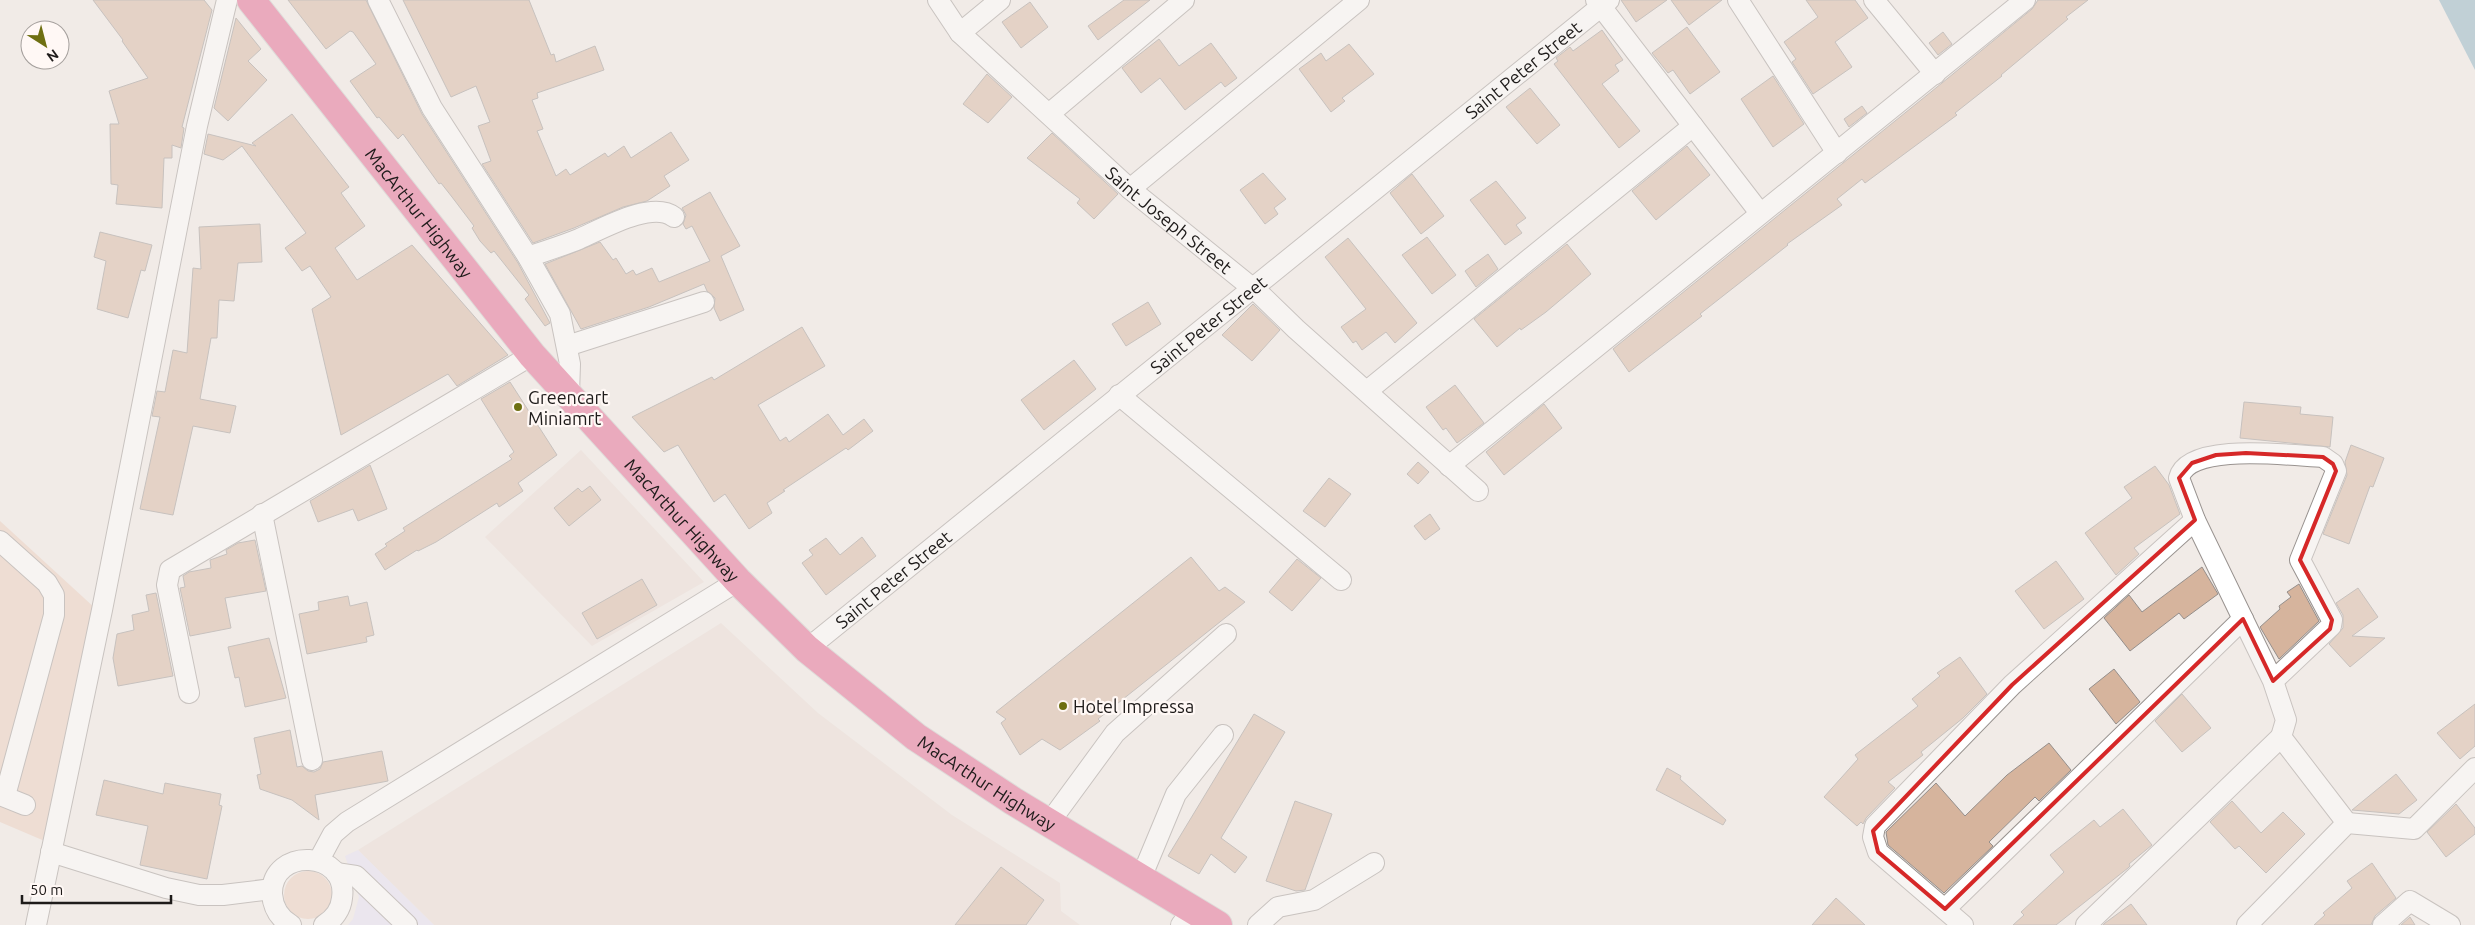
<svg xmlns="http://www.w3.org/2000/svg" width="2475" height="925" viewBox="0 0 2475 925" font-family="Ubuntu,sans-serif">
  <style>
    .built { fill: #eadcd5 }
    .education { fill: #e4dff5 }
    .green { fill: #ebccbb }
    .water { fill: #87b0c2 }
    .building { fill: #d6b49d; stroke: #958f8c }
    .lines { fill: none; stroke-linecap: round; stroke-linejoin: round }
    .minor-casing { stroke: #999390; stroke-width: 22 }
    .highway-casing { stroke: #c9c8c8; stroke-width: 30 }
    .minor { stroke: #fff; stroke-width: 20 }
    .highway { stroke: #e35b89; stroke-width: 28 }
    .marked { fill: none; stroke: #d62828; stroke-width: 4; stroke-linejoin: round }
    .poi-dot { fill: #6e6f11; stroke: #fff8f5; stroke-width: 2 }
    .labels { text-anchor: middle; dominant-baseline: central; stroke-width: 4.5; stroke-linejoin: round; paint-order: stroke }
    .street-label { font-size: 18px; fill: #1e1b1a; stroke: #fff8f5 }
    .poi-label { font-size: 18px; fill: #1e1b1a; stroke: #fff8f5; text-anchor: start }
  </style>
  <rect width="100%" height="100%" fill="#f1ebe7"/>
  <g class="built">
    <polygon points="581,450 704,582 592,646 485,537"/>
    <polygon points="721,623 818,713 952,815 1060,883 1061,911 1080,925 434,925 358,850"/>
  </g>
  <polygon class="education" points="358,850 434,925 348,925 353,919 359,897 345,856"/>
  <g class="green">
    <polygon points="0,521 96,609 47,842 0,822"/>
    <circle cx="308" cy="895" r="24"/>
  </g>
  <polygon class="water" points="2439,0 2475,0 2475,70"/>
  <g class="building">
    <polygon points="93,0 204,0 212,10 182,127 184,128 181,148 172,145 172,158 164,158 162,208 116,204 118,185 111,184 110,124 119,124 109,91 148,78 122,41 123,40"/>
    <polygon points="288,0 366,0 422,114 518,263 550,323 545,326 525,299 529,295 494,251 491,253 480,241 472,228 474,226 452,197 441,183 439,184 403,134 398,139 379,117 377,118 350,81 376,64 353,32 350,31 326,49"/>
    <polygon points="403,0 529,0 551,55 554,54 556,62 595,46 604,70 537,93 538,98 532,100 543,129 537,131 556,176 566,169 570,175 605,153 608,157 624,146 631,158 671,132 689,160 664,176 670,186 647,201 623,207 574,228 533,243 482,164 491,161 478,126 490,122 476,86 451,97"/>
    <polygon points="1124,0 1150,0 1098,40 1088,26"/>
    <polygon points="1621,0 1667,0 1636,22"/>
    <polygon points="1671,0 1722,0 1689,25"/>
    <polygon points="1806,0 1855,0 1868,18 1835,42 1852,67 1813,94 1792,62 1796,59 1784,42 1818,17"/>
    <polygon points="2038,0 2088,0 2066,17 2068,19 2001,75 2002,76 1955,113 1957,115 1865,183 1862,179 1837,199 1842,205 1787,244 1788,245 1700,314 1702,316 1629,372 1613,349 1942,83 2032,9"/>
    <polygon points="1030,2 1048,27 1021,48 1002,22"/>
    <polygon points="236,18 261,49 248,61 267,80 228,121 214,108"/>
    <polygon points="1687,27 1720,72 1690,94 1673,70 1668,73 1652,53"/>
    <polygon points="1602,30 1623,60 1615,65 1619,71 1602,84 1640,131 1619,148 1554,64 1558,61 1556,58 1570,47 1573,51"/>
    <polygon points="1943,32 1952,44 1938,55 1929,43"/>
    <polygon points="1159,39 1179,66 1211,43 1237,78 1225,87 1221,82 1185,110 1160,78 1141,93 1122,68"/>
    <polygon points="1349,44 1374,74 1342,98 1345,101 1331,112 1299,69 1321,53 1326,61"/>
    <polygon points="987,74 1012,97 988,123 963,104"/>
    <polygon points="1773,76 1804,124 1773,147 1741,99"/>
    <polygon points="1530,88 1560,125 1537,144 1506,107"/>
    <polygon points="1862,106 1867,113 1849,127 1844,119"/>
    <polygon points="292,114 349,187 341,193 365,226 335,248 357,280 412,245 508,355 457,386 448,374 341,435 312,309 331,297 310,266 302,271 285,248 306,233 242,146 223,160 204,154 208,134 256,146 252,143"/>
    <polygon points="1052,133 1118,194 1094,219 1077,203 1080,199 1027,158"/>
    <polygon points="1687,146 1710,175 1656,220 1632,191"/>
    <polygon points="1263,173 1286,199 1274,208 1278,214 1265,224 1240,190"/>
    <polygon points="1412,174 1444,216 1421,234 1390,193"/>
    <polygon points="1496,181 1526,218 1516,225 1522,233 1505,245 1470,200"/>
    <polygon points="710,192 740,246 721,256 744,310 720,321 714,308 715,298 707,291 704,284 649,307 581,329 545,264 600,242 613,260 616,258 626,274 633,270 636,275 652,268 659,282 710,261 692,226 686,229 683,224 686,215 682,208"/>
    <polygon points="260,224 262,262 238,263 234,301 219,300 217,338 211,338 200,399 236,406 230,433 193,426 173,515 140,509 160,417 152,416 157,391 165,392 173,350 187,353 193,268 201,269 199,227"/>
    <polygon points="100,232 152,245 145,271 141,270 128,318 97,309 106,261 94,257"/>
    <polygon points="1427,237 1456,275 1432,294 1402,255"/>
    <polygon points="1348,238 1417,323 1395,343 1386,332 1362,350 1356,341 1353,343 1341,327 1366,309 1325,257"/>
    <polygon points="1567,244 1591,274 1546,312 1521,330 1520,328 1497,347 1474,319"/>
    <polygon points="1488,254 1498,269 1476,287 1465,271"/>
    <polygon points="1148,302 1161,324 1126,346 1112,324"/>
    <polygon points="1253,304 1280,330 1252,361 1222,335"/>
    <polygon points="802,327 825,366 758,405 780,441 786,437 789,442 828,414 843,435 864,419 873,431 848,450 846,448 783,490 785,491 767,503 772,513 749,529 725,494 714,502 678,445 664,452 632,417 712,377 714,380"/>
    <polygon points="1074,360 1096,389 1044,430 1021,400"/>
    <polygon points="510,382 557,455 518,483 523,491 499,507 497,503 436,542 418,551 417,550 385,570 375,554 387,546 385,544 405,531 403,528 512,459 509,456 514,452 481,399"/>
    <polygon points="1455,385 1484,423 1457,443 1446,428 1443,430 1426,407"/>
    <polygon points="2244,402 2301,407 2300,414 2333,417 2330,447 2240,438"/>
    <polygon points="1544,404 1562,428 1504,475 1486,452"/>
    <polygon points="2351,445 2384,458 2373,487 2370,486 2349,544 2323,534 2347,475 2345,462"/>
    <polygon points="1418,462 1429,472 1418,484 1407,474"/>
    <polygon points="370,465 387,509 358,521 353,509 318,522 310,501"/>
    <polygon points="2155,466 2169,485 2180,514 2134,548 2139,554 2116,575 2085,533 2132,498 2124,487"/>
    <polygon points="1329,478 1351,494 1325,527 1303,511"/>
    <polygon points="590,486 601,500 569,526 554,508 578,488 582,492"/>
    <polygon points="1430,514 1440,529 1425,540 1414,526"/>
    <polygon points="862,537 876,556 826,595 802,563 813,555 809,550 826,538 840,555"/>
    <polygon points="255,540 266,591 225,598 231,628 190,636 180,588 185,587 183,576 189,572 211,568 210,560 227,554 226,550 238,543"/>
    <polygon points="1191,557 1219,591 1225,587 1245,602 1098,719 1100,721 1060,750 1042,739 1020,755 1001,723 1006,719 996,712"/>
    <polygon points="1297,559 1321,578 1292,611 1269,592"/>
    <polygon points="2056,561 2084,599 2044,629 2015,591"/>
    <polygon points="2202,567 2218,594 2184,619 2179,613 2130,651 2104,618 2129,595 2142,612"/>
    <polygon points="642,579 657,605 597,639 582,613"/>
    <polygon points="2299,584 2319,621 2279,659 2260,627 2280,609 2279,606 2291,597 2287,592"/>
    <polygon points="2358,588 2378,617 2352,636 2385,638 2350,667 2329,644 2343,628 2343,615 2336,603"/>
    <polygon points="156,593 173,676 118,686 113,658 117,634 134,630 132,615 149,611 146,595"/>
    <polygon points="348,596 350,606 367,602 374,635 366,637 367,642 307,654 299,614 319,610 318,602"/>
    <polygon points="269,638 286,698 245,707 239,677 235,678 228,647"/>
    <polygon points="1960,657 1987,694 1963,718 1921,752 1923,755 1888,782 1895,788 1866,818 1863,824 1861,822 1857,826 1824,797 1858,759 1855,755 1918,706 1912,699 1940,676 1937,673"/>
    <polygon points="2114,669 2140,702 2116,724 2089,689"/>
    <polygon points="2182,694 2211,728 2182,752 2155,721"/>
    <polygon points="2475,704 2475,746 2460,759 2437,733"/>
    <polygon points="1254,714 1285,732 1221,838 1247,857 1235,873 1211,854 1199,874 1168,856"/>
    <polygon points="290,730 297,767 302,766 308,771 314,772 320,769 323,762 382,751 388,781 315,795 319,820 292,800 260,789 257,775 261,774 254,738"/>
    <polygon points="2049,743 2071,770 2039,801 2035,797 1989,842 1993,846 1944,893 1888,845 1886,832 1936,783 1965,816 2007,775"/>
    <polygon points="1667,768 1681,776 1680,779 1726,820 1723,825 1656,790"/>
    <polygon points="2396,774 2417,800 2399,814 2352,810"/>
    <polygon points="104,780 163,794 165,783 221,794 219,805 222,806 207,879 140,865 148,826 96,815"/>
    <polygon points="1295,801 1332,814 1305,890 1296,891 1266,881"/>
    <polygon points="2232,801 2261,833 2283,812 2305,834 2266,873 2239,846 2235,849 2210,822"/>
    <polygon points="2456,804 2475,828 2475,834 2446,857 2427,832"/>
    <polygon points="2123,809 2152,845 2129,864 2130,866 2128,868 2056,925 2013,925 2024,915 2021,912 2064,872 2050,855 2094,820 2100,827"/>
    <polygon points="2372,863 2396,898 2375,916 2371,925 2314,925 2325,915 2323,913 2352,888 2347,881"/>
    <polygon points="1001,867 1044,900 1026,925 955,925"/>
    <polygon points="1836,898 1865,925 1812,925"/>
    <polygon points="2131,904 2147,925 2103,925 2105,923"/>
    <polygon points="2410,917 2415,925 2401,925"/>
  </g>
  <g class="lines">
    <g class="minor-casing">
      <g id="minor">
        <polyline points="378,0 432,108 528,257 560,314 570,364 569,395"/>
        <path id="s1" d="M938,0l22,33 170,156 131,106 35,34 182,162"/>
        <polyline points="1596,0 1760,213"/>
        <polyline points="1738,0 1837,153"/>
        <polyline points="1874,0 1935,74"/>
        <polyline points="960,33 1000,0"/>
        <polyline points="1049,114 1184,0"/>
        <polyline points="1130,189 1359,0"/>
        <path d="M528,257c17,-6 34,-11 51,-18 23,-10 73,-39 95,-22"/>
        <polyline points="567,346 704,302"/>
        <polyline points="1367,391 1693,126"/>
        <polyline points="1119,395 1341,580"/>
        <polyline points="1449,466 2025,0"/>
        <polyline points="262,514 312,760"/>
        <polyline points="0,541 47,583 54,595 54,615 5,796"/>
        <path id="s2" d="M807,649l802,-649"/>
        <path d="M2273,681l58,-55 1,-6 -32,-60 36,-89 -3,-7 -10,-7c-29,-1 -135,-16 -144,21l16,42 78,161 13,39 -5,17 66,86"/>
        <polyline points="189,693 167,585 170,570 532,355"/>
        <polyline points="0,795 25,805"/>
        <polyline points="1049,823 1115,733 1226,634"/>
        <polyline points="51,852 166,888 199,895 223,895 272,889"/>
        <polyline points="319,860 333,834 347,822 738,581"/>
        <polyline points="336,873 356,876 407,925"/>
        <polyline points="1141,878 1176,794 1223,735"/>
        <polyline points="1945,909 2243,619"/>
        <polyline points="36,925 102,610 197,126 227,0"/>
        <path d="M291,925c-12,-7 -18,-18 -19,-31 -1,-48 77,-44 70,4 -1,11 -8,21 -18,27"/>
        <polyline points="1181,925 1193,910"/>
        <polyline points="1258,925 1278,907 1314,900 1374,863"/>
        <polyline points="1963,925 1878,852 1873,837 1875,826 2012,685 2195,520"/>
        <polyline points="2086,925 2281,737"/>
        <polyline points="2247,925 2347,823 2414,829 2475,768"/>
        <polyline points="2383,925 2410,901 2450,925"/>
      </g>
    </g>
    <g class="highway-casing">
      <g id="highway">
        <path id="s3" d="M251,0l281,355 206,226 69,68 109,88 97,64 205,124"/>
      </g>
    </g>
    <use href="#minor" class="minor"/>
    <use href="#highway" class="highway"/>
  </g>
  <path d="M0 0H2475V925H0ZM2246,453l77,4 10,7 3,7 -36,89 32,60 -2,9 -57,52 -30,-62 -298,290 -67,-57 -5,-21 139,-146 183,-165 -16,-42 13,-15 24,-8z" fill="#f1ebe7" fill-opacity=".55" fill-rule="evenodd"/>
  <path class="marked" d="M2246,453l77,4 10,7 3,7 -36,89 32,60 -2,9 -57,52 -30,-62 -298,290 -67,-57 -5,-21 139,-146 183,-165 -16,-42 13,-15 24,-8z"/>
  <g class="poi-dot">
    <circle cx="518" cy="407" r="5"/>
    <circle cx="1063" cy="706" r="5"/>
  </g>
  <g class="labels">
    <g class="street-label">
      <text stroke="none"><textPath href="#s2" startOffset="921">Saint Peter Street</textPath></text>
      <text stroke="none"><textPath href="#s3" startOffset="271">MacArthur Highway</textPath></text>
      <text stroke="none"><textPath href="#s1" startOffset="320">Saint Joseph Street</textPath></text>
      <text stroke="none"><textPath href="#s2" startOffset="516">Saint Peter Street</textPath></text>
      <text stroke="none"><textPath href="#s3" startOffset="676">MacArthur Highway</textPath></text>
      <text stroke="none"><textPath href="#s2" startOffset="111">Saint Peter Street</textPath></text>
      <text stroke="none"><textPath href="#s3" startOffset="1080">MacArthur Highway</textPath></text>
    </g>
    <g class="poi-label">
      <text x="528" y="397">Greencart<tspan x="528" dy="21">Miniamrt</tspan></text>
      <text x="1073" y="706">Hotel Impressa</text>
    </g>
  </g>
  <g transform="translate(45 45) rotate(144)"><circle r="24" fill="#fff8f5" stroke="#a5a09d"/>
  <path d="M0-4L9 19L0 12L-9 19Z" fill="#6e6f11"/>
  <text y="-8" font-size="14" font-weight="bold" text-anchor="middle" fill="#1e1b1a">N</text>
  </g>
  <path d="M22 895v8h149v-8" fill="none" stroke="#1e1b1a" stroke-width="2.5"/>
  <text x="30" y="895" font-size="15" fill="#1e1b1a" stroke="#fff8f5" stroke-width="4" paint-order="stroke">50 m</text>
</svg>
